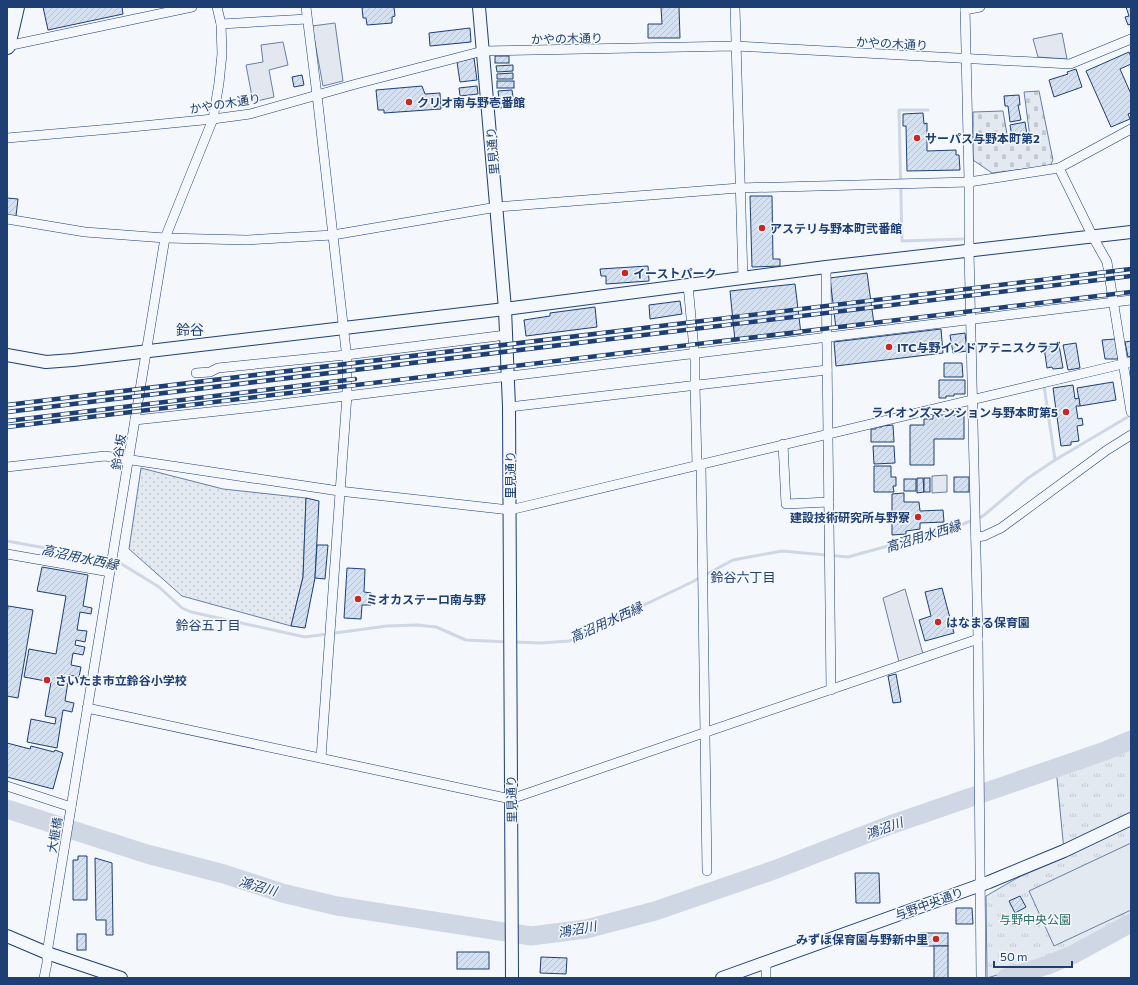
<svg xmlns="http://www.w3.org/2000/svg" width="1138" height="985" viewBox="0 0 1138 985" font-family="Commissioner,'Noto Sans JP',sans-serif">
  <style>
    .grass { fill: url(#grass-dots); stroke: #687fa3 }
    .cemetery { fill: url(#cemetery-stones); stroke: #687fa3 }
    .park { fill: url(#park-tufts); stroke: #687fa3 }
    .garden { fill: #e3e9f0; stroke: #687fa3 }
    .parking { fill: #e3e8f0; stroke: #687fa3 }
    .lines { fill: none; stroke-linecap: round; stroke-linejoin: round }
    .stream { stroke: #cfd7e4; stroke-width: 3 }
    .river { stroke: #cfd7e4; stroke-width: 19 }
    .building { fill: url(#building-hatch); stroke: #1d3f73 }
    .minor-casing { stroke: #1d3f73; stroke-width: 10 }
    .tertiary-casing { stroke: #1d3f73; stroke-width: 14 }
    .trunk-casing { stroke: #1d3f73; stroke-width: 18 }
    .minor { stroke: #f4f7fb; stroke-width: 9 }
    .tertiary { stroke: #f4f7fb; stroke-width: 12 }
    .trunk { stroke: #f4f7fb; stroke-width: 16 }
    .rail-casing { stroke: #1d3f73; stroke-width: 4.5 }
    .rail { stroke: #f4f7fb; stroke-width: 3; stroke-dasharray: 9; stroke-linecap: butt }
    .poi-dot { fill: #c62828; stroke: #f4f7fb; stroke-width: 1.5 }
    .labels { text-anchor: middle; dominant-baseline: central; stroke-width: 3; stroke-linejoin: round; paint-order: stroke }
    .street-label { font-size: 12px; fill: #1d3f73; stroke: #f4f7fb }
    .poi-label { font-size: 12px; font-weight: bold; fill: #1d3f73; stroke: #f4f7fb; text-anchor: start }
    .park-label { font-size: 12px; fill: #2c6c60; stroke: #f4f7fb }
    .water-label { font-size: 13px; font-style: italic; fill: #1d3f73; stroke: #f4f7fb }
    .neighbourhood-label { font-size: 13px; fill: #1d3f73; stroke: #f4f7fb }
    .quarter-label { font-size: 14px; fill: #1d3f73; stroke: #f4f7fb }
  </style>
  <defs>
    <pattern id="grass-dots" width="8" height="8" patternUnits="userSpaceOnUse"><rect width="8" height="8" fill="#e3e9f0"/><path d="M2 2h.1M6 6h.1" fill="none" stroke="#c2c9d1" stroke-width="1.8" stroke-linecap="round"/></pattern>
    <pattern id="cemetery-stones" width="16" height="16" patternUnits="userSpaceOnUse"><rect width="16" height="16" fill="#e3e9f0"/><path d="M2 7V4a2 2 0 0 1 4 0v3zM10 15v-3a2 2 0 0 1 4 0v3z" fill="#c2c9d1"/></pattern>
    <pattern id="park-tufts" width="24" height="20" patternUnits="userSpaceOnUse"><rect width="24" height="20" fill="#e3e9f0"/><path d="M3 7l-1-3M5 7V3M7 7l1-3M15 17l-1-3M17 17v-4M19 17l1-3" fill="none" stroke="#c2c9d1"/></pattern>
    <pattern id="building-hatch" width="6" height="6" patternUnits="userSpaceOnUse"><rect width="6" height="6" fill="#d5e0f0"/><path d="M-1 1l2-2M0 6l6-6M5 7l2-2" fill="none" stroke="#b6c1d1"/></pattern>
  </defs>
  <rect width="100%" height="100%" fill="#f4f7fb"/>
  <polygon class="grass" points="141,468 223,489 306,498 303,577 291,626 182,596 129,549"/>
  <polygon class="cemetery" points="1039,91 1053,160 1050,166 992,173 973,160 973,112 1003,111 1008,140 1030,137 1024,92"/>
  <polygon class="park" points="1131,741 1131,917 1046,961 987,978 986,896 1064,851 1056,768 1124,742"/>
  <polygon class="garden" points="1131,843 1131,910 1054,946 1029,891"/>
  <g class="parking">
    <polygon points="335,23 343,81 323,86 312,26"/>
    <polygon points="1062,33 1067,59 1038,57 1033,39"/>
    <polygon points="283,42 288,65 269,70 274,97 253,102 246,65 263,62 261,45"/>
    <polygon points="947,475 947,492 932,493 932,476"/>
    <polygon points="905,589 923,654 899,662 883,598"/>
  </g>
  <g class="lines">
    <g class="stream">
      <polyline points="928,110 899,110 902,241 963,239"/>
      <polyline points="1044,386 1055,460"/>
      <polyline points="7,541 78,554 120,563 159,587 182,608 191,612 305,637 387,626 417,625 436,627 466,640 507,642"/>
      <polyline points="513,642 541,643 569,641 692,582 733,560 782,551 848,557 953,528 983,516 1028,478 1055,460 1131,415"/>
    </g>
    <g class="river">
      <polyline points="7,809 147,854 224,874 282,893 337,906 531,936 586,929 655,911 774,870 890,825 1105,751 1131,740"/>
      <polyline points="1006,978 1048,965 1074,954 1131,923"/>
    </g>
  </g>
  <g class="building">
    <polygon points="43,7 122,7 123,14 48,30"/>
    <polygon points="362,7 394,7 395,16 392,17 392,23 367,25 366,18 363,18"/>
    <polygon points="661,7 679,7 680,38 648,38 648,24 662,24"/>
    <polygon points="1126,7 1131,7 1131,24 1128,25 1125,17 1129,16"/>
    <polygon points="470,28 471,42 430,46 429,33"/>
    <polygon points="1129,52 1131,57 1131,64 1120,69 1131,94 1131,113 1128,114 1130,119 1111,127 1086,71"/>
    <rect x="495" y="56" width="14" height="7"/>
    <polygon points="474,58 477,80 460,82 457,62"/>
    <polygon points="513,65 513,71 497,72 496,66"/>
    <polygon points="1076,69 1082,87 1054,97 1049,80 1068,74 1067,72"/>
    <polygon points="513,73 513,79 497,79 497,74"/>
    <polygon points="302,75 304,85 294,87 292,77"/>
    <rect x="497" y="81" width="17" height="7"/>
    <polygon points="422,86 425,94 440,93 441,109 384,113 384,110 378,110 376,90"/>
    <polygon points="477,86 478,94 460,96 459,88"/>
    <polygon points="512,90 513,97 499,99 498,91"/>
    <polygon points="1019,95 1020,105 1018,105 1021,120 1010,122 1008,106 1005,106 1004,96"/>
    <polygon points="512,100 513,107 498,108 497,101"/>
    <polygon points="923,113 924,124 927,123 927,151 956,150 956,155 959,155 960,170 907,171 906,126 903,126 903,114"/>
    <polygon points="1025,122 1027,135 1012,137 1010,125"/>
    <polygon points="750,196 772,196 773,259 780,259 780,266 752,267"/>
    <polygon points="7,198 18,199 16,216 7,215"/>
    <polygon points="648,266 649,281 606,284 606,276 601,276 600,269"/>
    <polygon points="867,273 874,324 836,329 830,278"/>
    <polygon points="795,284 801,334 735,341 730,291"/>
    <polygon points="680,301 682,314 650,319 649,305"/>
    <polygon points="595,307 597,327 526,336 524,320 550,316 550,313"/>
    <polygon points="941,329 943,353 836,366 834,342"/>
    <polygon points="965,333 967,351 953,353 950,335"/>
    <polygon points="1115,339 1118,359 1105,359 1102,340"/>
    <polygon points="1131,341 1131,356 1128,357 1125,342"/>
    <polygon points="1076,343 1080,368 1068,370 1063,345"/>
    <polygon points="1059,345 1063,368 1053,369 1052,367 1047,368 1044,347"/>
    <polygon points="944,363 962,363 963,377 944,377"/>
    <polygon points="939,380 965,380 965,394 954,394 954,396 946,396 946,398 939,398"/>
    <polygon points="1113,382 1116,400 1080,406 1077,388"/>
    <polygon points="1073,385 1075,399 1079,398 1080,406 1076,406 1078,419 1082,418 1083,425 1077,426 1079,441 1071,442 1071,445 1061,446 1053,388"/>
    <polygon points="933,415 964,415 964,439 934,439 934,465 910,465 910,425 924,425 924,419 933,419"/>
    <polygon points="893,425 894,442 871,442 871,429 876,429 876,427 882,427 882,426"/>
    <polygon points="873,446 894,446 895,463 874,464"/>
    <polygon points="874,466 891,466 891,477 896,477 896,486 893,486 894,492 874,492"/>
    <rect x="954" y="477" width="15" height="15"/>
    <polygon points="917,478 923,478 924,492 917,493"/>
    <rect x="924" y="478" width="6" height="14"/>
    <rect x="904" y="479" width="12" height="12"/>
    <polygon points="904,493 904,502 919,502 920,511 943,510 944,522 920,523 920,529 906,531 906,534 892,535 892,494"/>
    <polygon points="306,498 319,501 315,578 305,628 291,626 303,577"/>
    <polygon points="317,545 328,545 325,579 315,578"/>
    <polygon points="42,567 88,575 83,606 92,608 91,614 80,612 77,630 87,631 85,642 76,640 75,645 85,647 83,655 73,653 71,665 81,667 79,677 69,675 65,701 74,703 72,712 63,710 57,748 27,742 31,719 55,724 56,718 45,716 51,682 24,677 29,649 56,654 66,596 37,591"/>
    <polygon points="347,568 365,569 364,592 371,593 371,605 362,605 361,619 344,618"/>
    <polygon points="942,588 954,633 925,641 919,620 931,616 925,592"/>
    <polygon points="8,606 33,610 18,698 7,696 7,614"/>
    <polygon points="896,674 901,702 893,703 888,676"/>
    <polygon points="7,743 30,749 31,746 54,752 55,750 63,753 53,789 7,777"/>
    <polygon points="78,856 87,856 87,900 73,900 73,860 78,860"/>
    <polygon points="95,858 112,863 113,935 106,935 106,920 96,920"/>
    <polygon points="855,873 879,873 880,903 856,903"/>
    <polygon points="1020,896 1026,907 1015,913 1009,901"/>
    <polygon points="956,908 972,908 973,924 956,924"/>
    <rect x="921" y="933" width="27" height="13"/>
    <rect x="77" y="934" width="9" height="16"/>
    <rect x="934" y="946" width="14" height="32"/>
    <rect x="457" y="952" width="32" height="17"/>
    <polygon points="541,957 567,958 566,974 540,973"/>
  </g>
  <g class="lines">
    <g class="minor-casing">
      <g id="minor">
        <polyline points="306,7 317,95 347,359 347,395 321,758"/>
        <polyline points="735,7 743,279"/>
        <polyline points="965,7 969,182 969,250 978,639 981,978"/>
        <polyline points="965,10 980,7"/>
        <polyline points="221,24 307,19"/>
        <polyline points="7,46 192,7"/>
        <polyline points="7,138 111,129 213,119 250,114 356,84 483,51 735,46 1070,64 1131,39"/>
        <polyline points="1059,168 1093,237 1107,262 1131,412"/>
        <polyline points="7,219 85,232 165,238 247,240 333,235 497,207 739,188 969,182 1059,168 1131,129"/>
        <polyline points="826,267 831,690"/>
        <polyline points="688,285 695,360 695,385 697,465"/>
        <polyline points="196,373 210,372 218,368 346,355 506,335"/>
        <polyline points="509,407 827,370"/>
        <polyline points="135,420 256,407 1131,300"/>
        <polyline points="783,444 786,504 829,502"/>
        <polyline points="701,464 707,871"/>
        <polyline points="7,467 105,456 339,491 510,510 1131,362"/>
        <polyline points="976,537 984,536 1001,528 1107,450 1131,435"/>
        <polyline points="7,554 110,572"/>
        <polyline points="87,708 511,799 978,639"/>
        <polyline points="7,786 71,807"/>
        <polyline points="44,978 47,963 47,953 165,238 213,119 219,83 222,54 221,24 217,7"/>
        <polyline points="766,978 766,962"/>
      </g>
    </g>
    <g class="tertiary-casing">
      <g id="tertiary">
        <polyline points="479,7 505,309 509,407 512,978"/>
        <polyline points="7,355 46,362 73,360 505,309 826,267 1131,232"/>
        <polyline points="7,936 47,953 121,978"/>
        <polyline points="722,978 989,882 1064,851 1131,819"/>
      </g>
    </g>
    <g class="trunk-casing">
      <polyline id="trunk" points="7,46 16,7"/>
    </g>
    <use href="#minor" class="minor"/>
    <use href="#tertiary" class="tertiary"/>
    <use href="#trunk" class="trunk"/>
    <g class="rail-casing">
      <g id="rail">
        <polyline points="7,405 1131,269"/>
        <polyline points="7,412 1131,276"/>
        <polyline points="7,421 355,379"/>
        <polyline points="7,427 1131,292"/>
      </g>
    </g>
    <use href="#rail" class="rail"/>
  </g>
  <g class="poi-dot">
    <circle cx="409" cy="102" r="4"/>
    <circle cx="917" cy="138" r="4"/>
    <circle cx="762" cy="228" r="4"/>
    <circle cx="625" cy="273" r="4"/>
    <circle cx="889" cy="347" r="4"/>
    <circle cx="1066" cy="412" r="4"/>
    <circle cx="918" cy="517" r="4"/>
    <circle cx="358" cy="599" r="4"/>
    <circle cx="938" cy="622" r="4"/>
    <circle cx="47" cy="680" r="4"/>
    <circle cx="936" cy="939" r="4"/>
  </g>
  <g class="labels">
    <g class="street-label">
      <text transform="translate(567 38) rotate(-1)">かやの木通り</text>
      <text transform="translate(892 43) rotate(3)">かやの木通り</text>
      <text transform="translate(225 103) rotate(-9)">かやの木通り</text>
      <text transform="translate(492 151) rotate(-95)">里見通り</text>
      <text transform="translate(118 452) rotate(-81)">鈴谷坂</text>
      <text transform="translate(510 475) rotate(-90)">里見通り</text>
      <text transform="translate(511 799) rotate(-91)">里見通り</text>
      <text transform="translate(54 835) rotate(-80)">大榧橋</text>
      <text transform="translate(929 903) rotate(-20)">与野中央通り</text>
    </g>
    <g class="poi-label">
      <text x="417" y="102">クリオ南与野壱番館</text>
      <text x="925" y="138">サーパス与野本町第2</text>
      <text x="770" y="228">アステリ与野本町弐番館</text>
      <text x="633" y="273">イーストパーク</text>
      <text x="897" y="347">ITC与野インドアテニスクラブ</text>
      <text x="1058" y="412" text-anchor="end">ライオンズマンション与野本町第5</text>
      <text x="910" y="517" text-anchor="end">建設技術研究所与野寮</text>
      <text x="366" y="599">ミオカステーロ南与野</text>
      <text x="946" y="622">はなまる保育園</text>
      <text x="55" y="680">さいたま市立鈴谷小学校</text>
      <text x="928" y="939" text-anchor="end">みずほ保育園与野新中里</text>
    </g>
    <g class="park-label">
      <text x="1035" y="919">与野中央公園</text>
    </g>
    <g class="water-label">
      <text transform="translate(923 536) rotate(-17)">高沼用水西縁</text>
      <text transform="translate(80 557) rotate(12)">高沼用水西縁</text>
      <text transform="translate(606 622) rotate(-24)">高沼用水西縁</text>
      <text transform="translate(884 828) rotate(-20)">鴻沼川</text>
      <text transform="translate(258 886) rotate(16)">鴻沼川</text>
      <text transform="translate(577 929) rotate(-10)">鴻沼川</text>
    </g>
    <g class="neighbourhood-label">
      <text x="743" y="577">鈴谷六丁目</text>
      <text x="208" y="625">鈴谷五丁目</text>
    </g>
    <g class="quarter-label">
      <text x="190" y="329">鈴谷</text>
    </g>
  </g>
  <rect width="1138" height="985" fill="none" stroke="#1d3f73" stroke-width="16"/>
  <path d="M994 961v6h78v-6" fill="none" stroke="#1d3f73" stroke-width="2"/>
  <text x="1000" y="961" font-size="12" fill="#1d3f73" stroke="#f4f7fb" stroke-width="3" paint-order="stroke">50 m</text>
</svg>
